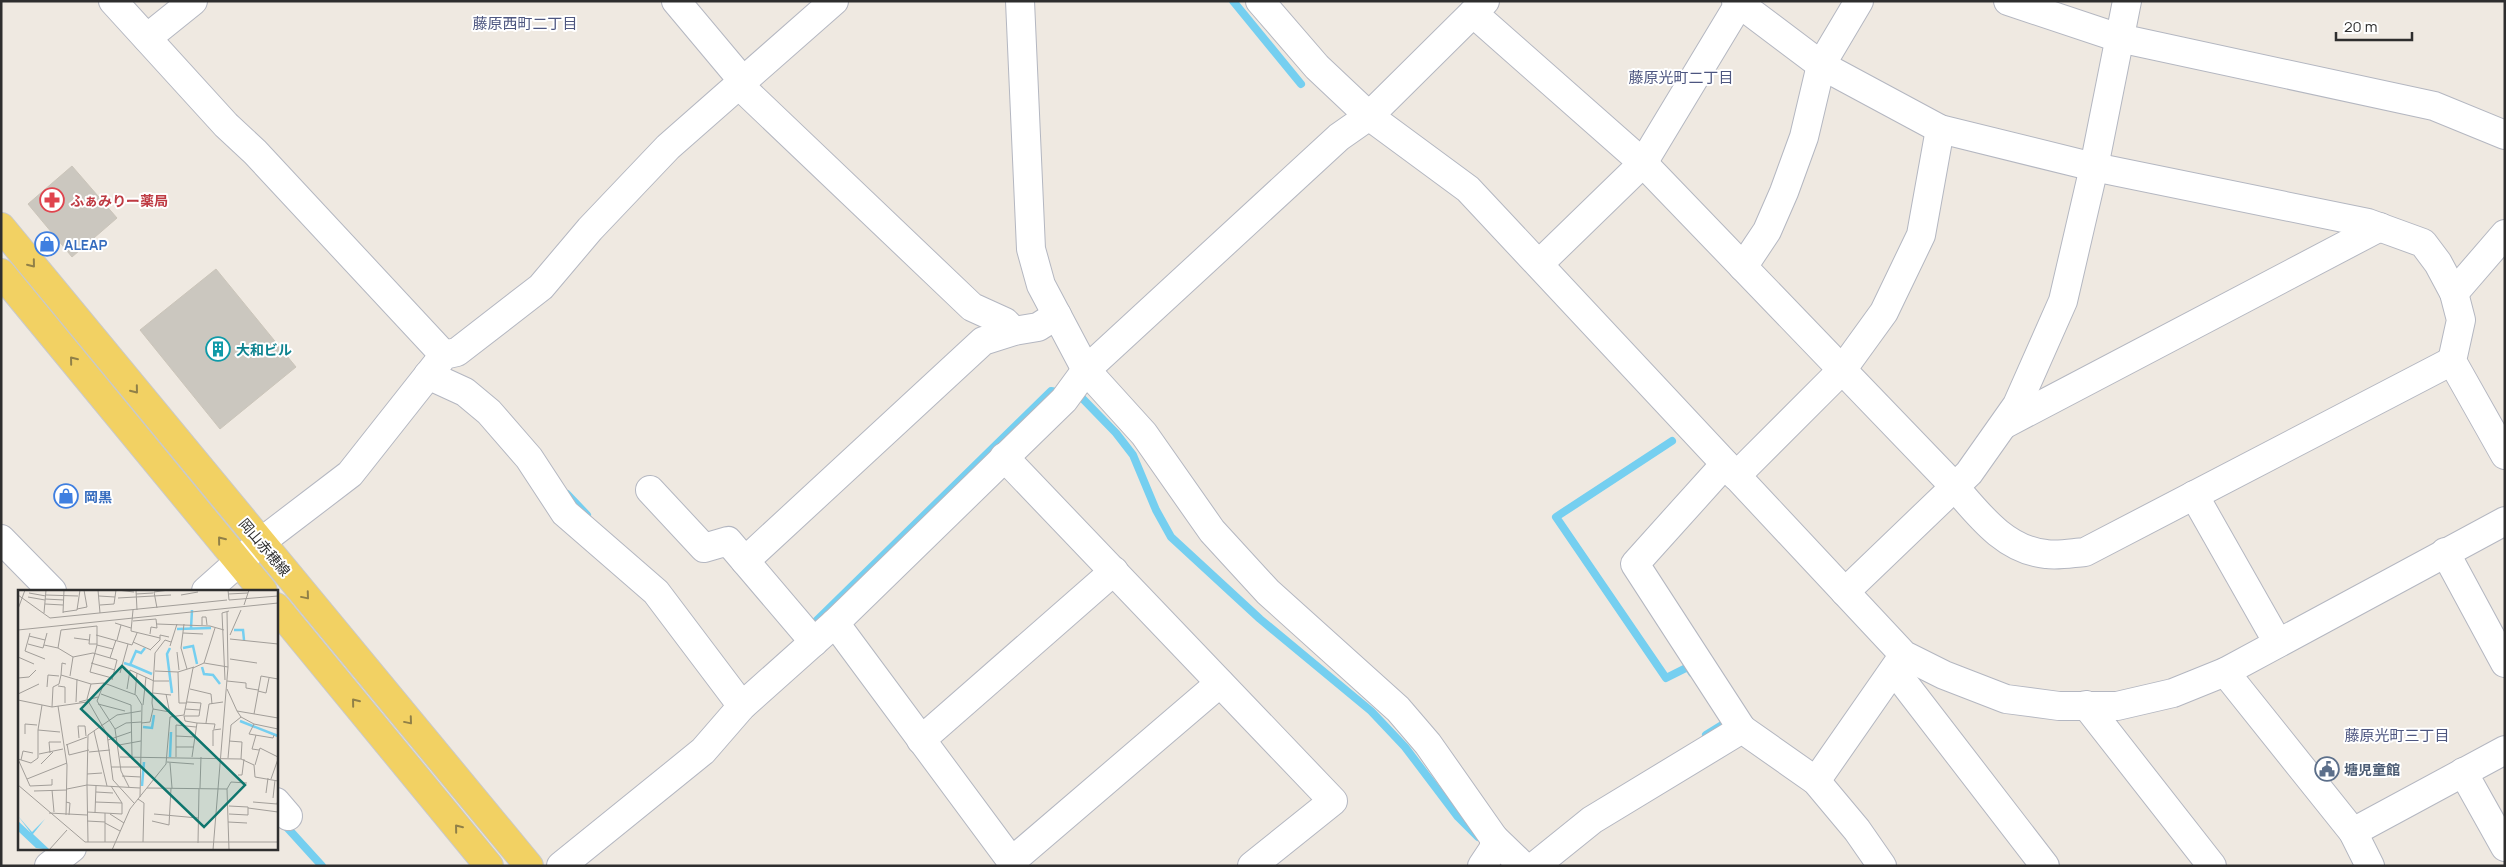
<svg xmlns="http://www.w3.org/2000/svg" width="2506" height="867" viewBox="0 0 2506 867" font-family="Manrope,'Noto Sans JP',sans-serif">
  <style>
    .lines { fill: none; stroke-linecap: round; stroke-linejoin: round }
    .stream { stroke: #75cff0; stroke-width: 8 }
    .building { fill: #cbc7bf; stroke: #cbc5ba }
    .street-casing { stroke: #b4b7c1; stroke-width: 30 }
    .primary-casing { stroke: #c9c9c9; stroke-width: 30 }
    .street { stroke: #fff; stroke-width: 28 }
    .primary { stroke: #f2d163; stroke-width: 28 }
    .oneway { stroke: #908048 }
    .labels { text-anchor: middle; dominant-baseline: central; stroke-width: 4; stroke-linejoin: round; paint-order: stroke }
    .health-label { font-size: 14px; font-weight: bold; fill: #be3a42; stroke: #fff; text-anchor: start }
    .shop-label { font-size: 14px; font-weight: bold; fill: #366cbe; stroke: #fff; text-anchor: start }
    .culture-label { font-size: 14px; font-weight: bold; fill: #0d838f; stroke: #fff; text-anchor: start }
    .street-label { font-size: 14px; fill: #2e2e2e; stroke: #fff }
    .service-label { font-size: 14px; font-weight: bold; fill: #4e5e75; stroke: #fff; text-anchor: start }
    .neighbourhood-label { font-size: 15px; fill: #4d5680; stroke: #fff }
    .inset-river { fill: none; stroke: #75cff0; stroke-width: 2.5 }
    .inset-road { fill: none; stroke: #a29e99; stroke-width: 1 }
    .view { fill: #0f766e; fill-opacity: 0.15; stroke: #0f766e; stroke-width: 2.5 }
    .inset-edge { fill: none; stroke: #2e2e2e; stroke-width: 2.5 }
  </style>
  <rect width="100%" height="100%" fill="#efe9e1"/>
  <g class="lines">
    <g class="stream">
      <polyline points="1233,1 1301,84"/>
      <polyline points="1073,396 1082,398 1116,433 1133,455 1156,510 1171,537 1260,619 1371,711 1405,747 1458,817 1478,837"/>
      <polyline points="1672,441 1556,517 1666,678 1688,667 1692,673"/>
      <polyline points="567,494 587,515"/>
      <polyline points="813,624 1051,391 1062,393"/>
      <polyline points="1706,735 1727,722 1730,724"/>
      <polyline points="283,823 322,866"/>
    </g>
  </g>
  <g class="building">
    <polygon points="72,166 117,218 72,257 28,204"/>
    <polygon points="216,269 296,367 220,429 140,330"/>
  </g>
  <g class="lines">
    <g class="street-casing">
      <g id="street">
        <polyline points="113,1 226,125 255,152 444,355"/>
        <polyline points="676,1 743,81"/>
        <polyline points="1020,1 1031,249 1041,285 1086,370 1144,434 1212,531 1268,592 1398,709 1428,744 1494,838 1494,848 1482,866"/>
        <polyline points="1260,1 1317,67 1369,116 1468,189 1904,655 1944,675 2006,699 2059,706 2117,706 2173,693 2225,672 2505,521"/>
        <polyline points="1736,1 1821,65 1940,129 2094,167 2368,223 2423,243 2438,263 2454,293 2461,320 2452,361 2505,455"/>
        <polyline points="2008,1 2119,38 2434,106 2505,135"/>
        <path d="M1473,13l170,150 311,323c25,29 51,64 92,68 12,2 26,-1 39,-2l367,-191"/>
        <polyline points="147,38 193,1"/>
        <polyline points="739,85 972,307 1005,322 1014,331"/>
        <polyline points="1539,264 1643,163 1739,4"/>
        <polyline points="1743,267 1767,231 1784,192 1804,137 1821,65 1859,1"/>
        <polyline points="2454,293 2505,234"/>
        <polyline points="428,375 465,392 489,412 529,458 565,513 656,592 742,706"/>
        <polyline points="2005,424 2380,227"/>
        <polyline points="1004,457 1333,801 1252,866"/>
        <polyline points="1725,464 1635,564 1742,729"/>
        <polyline points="1736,476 1842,370 1884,312 1921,235 1940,129"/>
        <polyline points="650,490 704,548 728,541 814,642"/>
        <polyline points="2194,495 2278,643"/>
        <polyline points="1,539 52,591"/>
        <polyline points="2445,552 2505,663"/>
        <polyline points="745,561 983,341 1014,331 1038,327 1057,315"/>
        <polyline points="206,591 261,542 350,474 444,355 457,352 541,287 590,229 668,147 834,1"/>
        <polyline points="1845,592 1969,473 2017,405 2063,301 2094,167 2127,1"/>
        <polyline points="835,623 1015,866"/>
        <polyline points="1894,670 2045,866"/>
        <polyline points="2225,672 2353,832 2370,866"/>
        <polyline points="2086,705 2212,866"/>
        <polyline points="921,740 1114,571"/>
        <polyline points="2463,772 2505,847"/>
        <polyline points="1816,781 1903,656"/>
        <polyline points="276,802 288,816"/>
        <polyline points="2353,832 2505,750"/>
        <polyline points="1494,838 1523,866"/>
        <polyline points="1012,861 1220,683"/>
        <polyline points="49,866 72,848"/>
        <polyline points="561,866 703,751 742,706 835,623 1064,400 1086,370 1339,137 1369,116 1485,1"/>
        <polyline points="1535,866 1592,820 1742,729 1816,781 1857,830 1882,866"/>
      </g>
    </g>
    <g class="primary-casing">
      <g id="primary">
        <polyline points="1,227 529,866"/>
        <polyline points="1,273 263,591"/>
        <polyline points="276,607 489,866"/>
      </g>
    </g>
    <use href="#street" class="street"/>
    <use href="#primary" class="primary"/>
  </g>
  <defs><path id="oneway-chevron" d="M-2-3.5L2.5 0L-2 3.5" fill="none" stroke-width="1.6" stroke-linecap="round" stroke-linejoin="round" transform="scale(1.25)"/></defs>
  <g class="oneway">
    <use href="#oneway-chevron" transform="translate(32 264) rotate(51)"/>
    <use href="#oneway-chevron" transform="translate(73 360) rotate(-129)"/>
    <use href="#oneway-chevron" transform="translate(135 390) rotate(51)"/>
    <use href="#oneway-chevron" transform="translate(221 540) rotate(-129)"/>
    <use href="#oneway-chevron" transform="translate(306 596) rotate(50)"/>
    <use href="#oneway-chevron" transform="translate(355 702) rotate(-129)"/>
    <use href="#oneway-chevron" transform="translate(409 721) rotate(50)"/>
    <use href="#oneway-chevron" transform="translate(458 828) rotate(-129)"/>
  </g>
  <defs>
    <g id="pharmacy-ring" transform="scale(1.25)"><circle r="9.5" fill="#fff" stroke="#e0444e" stroke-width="1.5"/><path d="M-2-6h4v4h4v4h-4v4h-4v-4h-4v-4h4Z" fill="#e0444e"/></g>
    <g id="shop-ring" transform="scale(1.25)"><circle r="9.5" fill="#fff" stroke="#3f7fe0" stroke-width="1.5"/><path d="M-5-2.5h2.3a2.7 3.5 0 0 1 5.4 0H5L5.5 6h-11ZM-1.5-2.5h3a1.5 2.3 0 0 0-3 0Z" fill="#3f7fe0"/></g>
    <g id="building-ring" transform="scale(1.25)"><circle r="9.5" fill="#fff" stroke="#0f9aa8" stroke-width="1.5"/><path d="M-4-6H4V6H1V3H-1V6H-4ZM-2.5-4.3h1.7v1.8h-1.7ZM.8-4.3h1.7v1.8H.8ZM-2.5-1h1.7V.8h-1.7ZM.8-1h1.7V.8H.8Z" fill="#0f9aa8"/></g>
    <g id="civic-ring" transform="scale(1.25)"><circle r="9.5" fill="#fff" stroke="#5c6f8a" stroke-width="1.5"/><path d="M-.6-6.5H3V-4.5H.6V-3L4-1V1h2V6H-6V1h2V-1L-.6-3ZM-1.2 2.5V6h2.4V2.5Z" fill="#5c6f8a"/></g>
  </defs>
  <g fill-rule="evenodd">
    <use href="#pharmacy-ring" x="52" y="200"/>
    <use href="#shop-ring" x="47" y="244"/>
    <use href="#building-ring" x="218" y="349"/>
    <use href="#shop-ring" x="66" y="496"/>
    <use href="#civic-ring" x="2327" y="769"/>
  </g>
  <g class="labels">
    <g class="health-label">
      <text x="70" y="200">ふぁみりー薬局</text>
    </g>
    <g class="shop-label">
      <text x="64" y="244">ALEAP</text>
      <text x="84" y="496">岡黒</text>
    </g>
    <g class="culture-label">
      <text x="236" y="349">大和ビル</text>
    </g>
    <g class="street-label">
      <text transform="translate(265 547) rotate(50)">岡山赤穂線</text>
    </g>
    <g class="service-label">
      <text x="2344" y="769">塘児童館</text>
    </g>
    <g class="neighbourhood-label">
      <text x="525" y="23">藤原西町二丁目</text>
      <text x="1681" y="77">藤原光町二丁目</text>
      <text x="2397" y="735">藤原光町三丁目</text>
    </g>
  </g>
  <g transform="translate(18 590)">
    <rect width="260" height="260" fill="#efe9e1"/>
    <path d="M0,226l14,16 13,-13 -12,15 17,16 -14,-2 -18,-17v-10l13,12z" fill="#75cff0"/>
    <path class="inset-river" d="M173,38l1,-18M159,39l34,-1M216,40h9l1,10M152,58l-3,6 5,39M165,58l10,-2 4,18M106,73l6,2 6,-14 5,2 4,-5M113,75l21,9M184,77l2,7 9,1 7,9M222,131l38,15M125,137l9,1 2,-13M152,167l1,-25M124,196l2,-24"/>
    <path class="inset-road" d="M80,0l2,23M99,0l17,2M118,0l1,20M210,0l1,10 49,-4M11,3l17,3M118,4l17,-1M210,4l20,-1M0,5l32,23 177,-18M28,5l32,1M163,5l17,-3M81,6l16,1M10,7l17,3M100,8l53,-3M27,9l19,1M27,14l18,1M82,15l14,-1 2,-14M226,15l5,-15M139,18l-3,-16 15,-2M0,19l7,-19M59,19l10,-2 -3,-17M115,20l-2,21 29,7M45,22l14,-2 3,-20M26,23l2,-23M45,23l1,-23M115,31l23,-2 1,9 -6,-1 -1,7M97,33l16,5M139,34l53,2 14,4M166,34l-3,24 6,21M184,35v-8h4l1,8M0,40l260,-27M12,43l-5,18 20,8M165,43l20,1M72,44l-1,10h8M78,45l36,10 5,-12M212,45l11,-25M11,46l16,4M56,48l15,2M212,49l48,5M99,50l4,-15M115,52l18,8M10,54l15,4 4,-15M26,55l14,3 15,9 20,-4 24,7 -5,20M79,55l16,4M152,56l7,-22M40,58l3,-18 36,-4v19l-7,27 22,6M132,60l10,-10v-5l9,2M159,62l2,18M0,67l16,7M92,68l6,-18M212,69l27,4M73,73l24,7M186,73l11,-35M137,81l23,1M102,83l8,-29M43,85l1,-12 4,1M52,86l3,-19M0,88l11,-1 7,-7M207,90l-3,-67 7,-2M209,91l19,2v5l12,2M86,93l-7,18 18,28 6,42 8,16M73,94l-4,15 20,35 6,46 21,23M40,96l7,1v16M29,97l1,-12 11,1M109,99l3,-19 24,11h15M172,99l21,5 1,10M209,99l10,22 41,7M240,101l8,2 3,-15M135,103l18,2M0,104l21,-10M83,104l30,11 1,52M117,104l2,-21M148,104l4,20M0,110l34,7 35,-5M58,112l1,-23M61,112l19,-5M169,113h-8l-1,-31 16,-5M80,114l27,7M24,115l-4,25 22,2M125,115l3,-28M40,116l9,59 -1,50M34,117l1,-20 6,-3 2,-9 30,9 13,-1 32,12 6,10 -2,92M167,119l15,1M219,121l4,6 13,7 24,5M152,122l-17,-3 -1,-6 3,-50 10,-13 6,2M236,124l7,-38 17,3M166,126l1,5 12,2 -5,34M166,126h15l2,-13 -14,-1M123,133l9,-1 3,-13M179,133l18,1 -1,5M188,133l3,-19 14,-2M236,134l-5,10 24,4 1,-3M97,139l11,-6 15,-1M76,141l13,55M7,144v-10l12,1M238,145l-4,14 7,1M158,146l19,1M61,148l-1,-12h7l1,10M90,150l23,-8M211,151l13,1 -1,17M49,154l2,11 20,-5M48,155l21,-8M101,155l22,-4M195,156v-16l8,-1M158,157h18M71,162l21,-2M32,163l-1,-11h12M21,164l24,-5M102,167l121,2 13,6 1,12 23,4M158,167v-32l20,2M210,168l3,-33 10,-8M0,169l12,27 22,-1v-6M0,169l13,4 7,-5v-28M3,170l2,-9 10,2M149,172l27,2M152,173l2,25M23,174l12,-12M237,175l5,-17 18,9M93,177h31M69,184l15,-1M220,185h4l2,-16M104,186l19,1M9,189l40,-16M253,189l7,-20M0,195l67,57h193M69,195l1,-50 29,-20 24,-4M69,195l1,57M129,198l80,1 2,61M182,198l1,-31M49,199l20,-4 53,3M209,199l4,-7 16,1M34,200l2,22M16,201l33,-1M78,202l17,1M248,203l2,-15M255,208l2,-18M120,209l6,4 -1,39M48,212l4,1 -1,12M77,212l27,1M235,212l24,2 1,-5M230,218l30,4M69,222l35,2v-11l-11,-17M31,223l38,2M77,223l1,-27M92,224l14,9M136,224l44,4M211,224l19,1v-8l-19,-1M69,231l18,1M134,231l17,4 2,-37M210,232l19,1M87,233l15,8M87,252v-29M180,253l1,-54M31,260l18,-20M94,260l18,-41 36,-45 4,-47 14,-2 9,-47 11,-5 24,4M195,260l15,-183 -1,-55"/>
    <path class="view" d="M104,76l123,119 -41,42 -123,-118z"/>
    <rect width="260" height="260" class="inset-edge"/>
  </g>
  <rect width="2506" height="867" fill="none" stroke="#2e2e2e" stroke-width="5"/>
  <path d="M2336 32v8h76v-8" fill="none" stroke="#2e2e2e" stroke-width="2.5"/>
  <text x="2344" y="32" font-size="15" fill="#2e2e2e" stroke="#ffffff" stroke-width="4" paint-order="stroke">20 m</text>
</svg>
